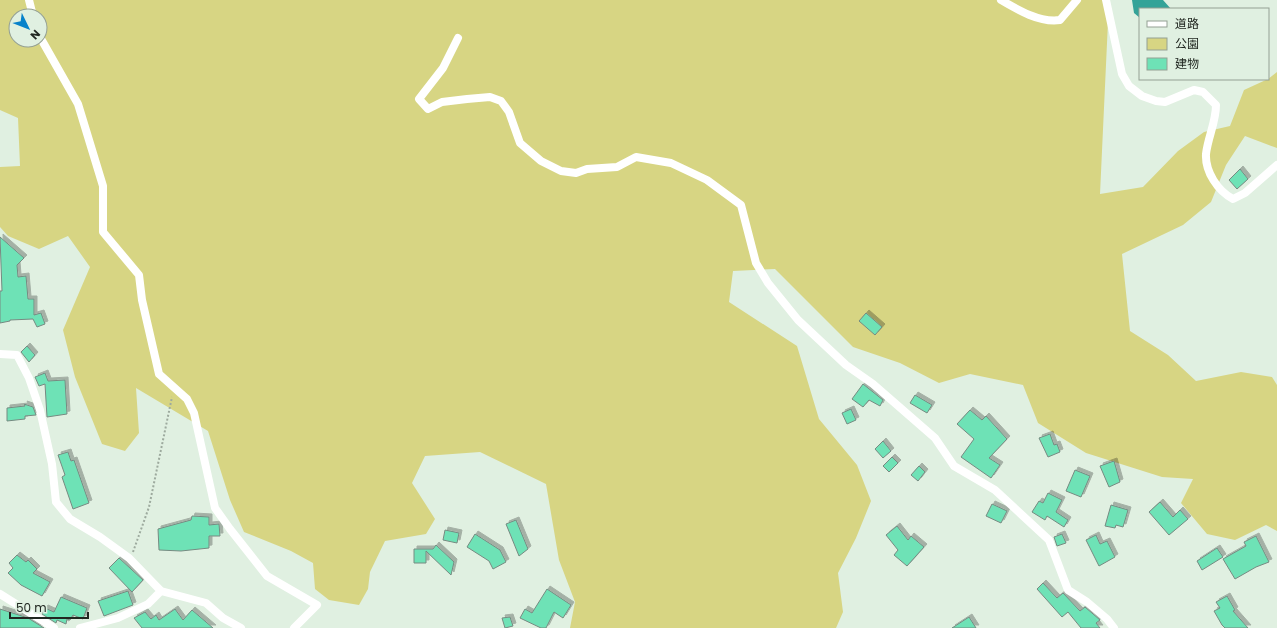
<svg xmlns="http://www.w3.org/2000/svg" width="1277" height="628" viewBox="0 0 1277 628" font-family="Poppins,'Noto Sans JP',sans-serif">
  <style>
    .green { fill: #d7d583; fill-rule: evenodd }
    .water { fill: #34a398 }
    .building { fill: #6ee2b6; stroke: #768a81; filter: url(#shadow) }
    .lines { fill: none; stroke-linecap: round; stroke-linejoin: round }
    .path { stroke: #9daa9e; stroke-width: 2; stroke-dasharray: 2 2; stroke-linecap: butt }
    .minor { stroke: #fff; stroke-width: 8 }
  </style>
  <defs>
    <filter id="shadow"><feDropShadow dx="3" dy="-3" stdDeviation="0" flood-color="#0004"/></filter>
  </defs>
  <rect width="100%" height="100%" fill="#e0f0e1"/>
  <path class="green" d="M0,0h1109l-9,194 43,-7 35,-36 26,-19 26,-6 14,-36 24,-11 9,-7v76l-32,-12 -19,29 -15,37 -28,23 -61,29 8,77 38,24 28,26 45,-9 31,5 5,8v146l-11,-6 -31,15 -28,-6 -26,-31 12,-24 -31,-2 -76,-24 -48,-30 -15,-38 -53,-11 -31,9 -39,-20 -47,-16 -78,-78 -42,2 -4,31 68,44 22,73 38,46 14,36 -15,37 -18,35 5,39 -7,16h-266l5,-26 -16,-42 -13,-76 -66,-32 -55,4 -13,27 23,36 -9,15 -41,7 -15,31 -2,17 -9,16 -30,-5 -14,-11 -2,-26 -22,-12 -47,-19 -14,-32 -22,-69 -72,-43 3,45 -14,18 -23,-7 -27,-67 -12,-47 27,-63 -22,-31 -29,13 -31,-13 -8,-9v-60l20,-1 -2,-48 -18,-8zM16,16h24v24h-24z"/>
  <polygon class="water" points="1132,0 1163,0 1171,9 1140,9 1140,18 1134,13"/>
  <g class="building">
    <polygon points="1240,169 1248,179 1237,189 1229,180"/>
    <polygon points="0,237 24,258 17,265 18,277 26,276 28,299 34,299 34,315 41,313 45,324 37,327 33,319 10,320 10,321 0,323 0,291 2,291"/>
    <polygon points="866,313 882,327 875,335 859,321"/>
    <polygon points="27,346 35,355 29,362 21,352"/>
    <polygon points="45,373 48,381 65,380 67,414 47,417 45,384 39,386 35,377"/>
    <polygon points="863,384 883,400 880,406 869,400 863,407 852,399"/>
    <polygon points="915,395 932,405 927,413 910,403"/>
    <polygon points="24,404 33,407 36,415 25,416 25,419 7,421 7,408 25,406"/>
    <polygon points="851,409 856,420 847,424 842,413"/>
    <polygon points="970,410 982,420 986,416 1007,439 989,458 1000,465 991,478 961,457 974,439 957,424"/>
    <polygon points="1050,434 1054,445 1057,444 1060,452 1048,457 1039,438"/>
    <polygon points="883,441 891,451 883,458 875,449"/>
    <polygon points="68,452 71,461 74,460 89,503 73,509 62,477 65,475 58,455"/>
    <polygon points="892,457 898,463 889,472 883,466"/>
    <polygon points="1114,461 1120,482 1109,487 1100,466"/>
    <polygon points="919,466 925,472 918,481 911,475"/>
    <polygon points="1075,470 1090,476 1081,497 1066,491"/>
    <polygon points="1048,493 1062,500 1056,512 1068,520 1064,527 1047,516 1045,520 1032,512 1039,501 1043,503"/>
    <polygon points="1160,502 1173,517 1180,510 1188,519 1169,535 1149,512"/>
    <polygon points="992,504 1007,511 1001,523 986,516"/>
    <polygon points="1111,505 1128,510 1123,527 1116,525 1115,528 1105,526"/>
    <polygon points="192,516 209,517 209,525 219,524 220,536 209,536 209,548 181,551 159,550 158,529 191,520"/>
    <polygon points="516,520 528,549 519,556 506,524"/>
    <polygon points="897,526 908,540 911,536 924,547 907,566 894,555 898,550 886,535"/>
    <polygon points="445,530 459,533 457,543 443,540"/>
    <polygon points="475,534 500,550 506,562 493,569 489,561 467,547"/>
    <polygon points="1062,534 1066,543 1057,546 1054,537"/>
    <polygon points="1096,535 1100,544 1107,541 1115,557 1099,566 1086,540"/>
    <polygon points="1256,536 1269,562 1256,567 1235,579 1223,559 1246,546 1244,542"/>
    <polygon points="436,545 454,562 451,575 426,551 426,563 414,563 414,549 433,549"/>
    <polygon points="1217,548 1223,557 1202,570 1197,561"/>
    <polygon points="17,555 26,562 28,560 37,569 33,573 50,582 42,596 21,585 8,573 13,568 9,563"/>
    <polygon points="119,558 143,580 132,592 109,568"/>
    <polygon points="1043,583 1057,598 1063,593 1080,611 1085,607 1100,620 1096,623 1100,628 1081,628 1068,612 1062,617 1037,589"/>
    <polygon points="547,589 571,605 563,618 554,612 546,628 541,628 520,618 525,609 532,613"/>
    <polygon points="128,591 133,605 104,616 98,601"/>
    <polygon points="1227,596 1235,610 1233,611 1248,628 1225,628 1222,625 1214,611 1220,608 1216,602"/>
    <polygon points="61,597 87,608 83,619 73,615 70,620 67,619 66,624 57,620 56,623 42,614 45,608 54,612"/>
    <polygon points="0,609 28,618 44,628 0,628"/>
    <polygon points="175,609 183,620 192,610 213,628 142,628 134,618 145,612 151,619 156,615 159,620"/>
    <polygon points="510,617 513,626 505,628 502,618"/>
    <polygon points="969,617 976,628 952,628"/>
  </g>
  <g class="lines">
    <polyline class="path" points="133,552 149,507 172,397"/>
    <g class="minor">
      <polyline points="29,0 33,16"/>
      <path d="M1001,0c17,10 39,23 59,20l17,-20"/>
      <path d="M1106,0l16,74 7,12 13,10 14,5 9,1 29,-12 9,2 13,13c0,17 -8,32 -10,49 -1,18 12,37 27,45l12,-6 32,-28"/>
      <polyline points="40,37 78,104 103,186 103,232 139,275 142,300 159,374 187,399 194,413 215,508 230,529 267,576 317,605 294,628"/>
      <polyline points="458,38 443,68 419,99 428,109 442,102 467,99 490,97 501,101 509,112 520,143 541,161 561,171 576,173 587,169 617,167 636,157 671,163 707,180 741,205 756,263 768,283 798,320 846,365 873,384 935,438 954,466 995,490 1049,540 1068,590 1087,602 1107,619 1114,628"/>
      <polyline points="0,354 17,355 29,378 40,410 52,464 56,502 70,519 100,537 129,558 161,591 206,603 223,618 241,628"/>
      <polyline points="0,594 54,628"/>
      <polyline points="80,628 118,618 148,604 161,591"/>
    </g>
  </g>
  <rect x="1139" y="8" width="130" height="72" fill="#e0f0e1" stroke="#94a094"/>
  <rect x="1147" y="21" width="20" height="6" fill="#ffffff" stroke="#94a094"/>
  <text x="1175" y="28" font-size="12" fill="#212721">道路</text>
  <rect x="1147" y="38" width="20" height="12" fill="#d7d583" stroke="#94a094"/>
  <text x="1175" y="48" font-size="12" fill="#212721">公園</text>
  <rect x="1147" y="58" width="20" height="12" fill="#6ee2b6" stroke="#94a094"/>
  <text x="1175" y="68" font-size="12" fill="#212721">建物</text>
  <g transform="translate(28 28) rotate(133)"><circle r="19" fill="#e0f0e1" stroke="#94a094"/>
  <path d="M0-3L7 15L0 10L-7 15Z" fill="#0782ca"/>
  <text y="-6" font-size="11" font-weight="bold" text-anchor="middle" fill="#212721">N</text>
  </g>
  <path d="M10 612v6h78v-6" fill="none" stroke="#212721" stroke-width="2"/>
  <text x="16" y="612" font-size="12" fill="#212721" stroke="#e0f0e1" stroke-width="3" paint-order="stroke">50 m</text>
</svg>
